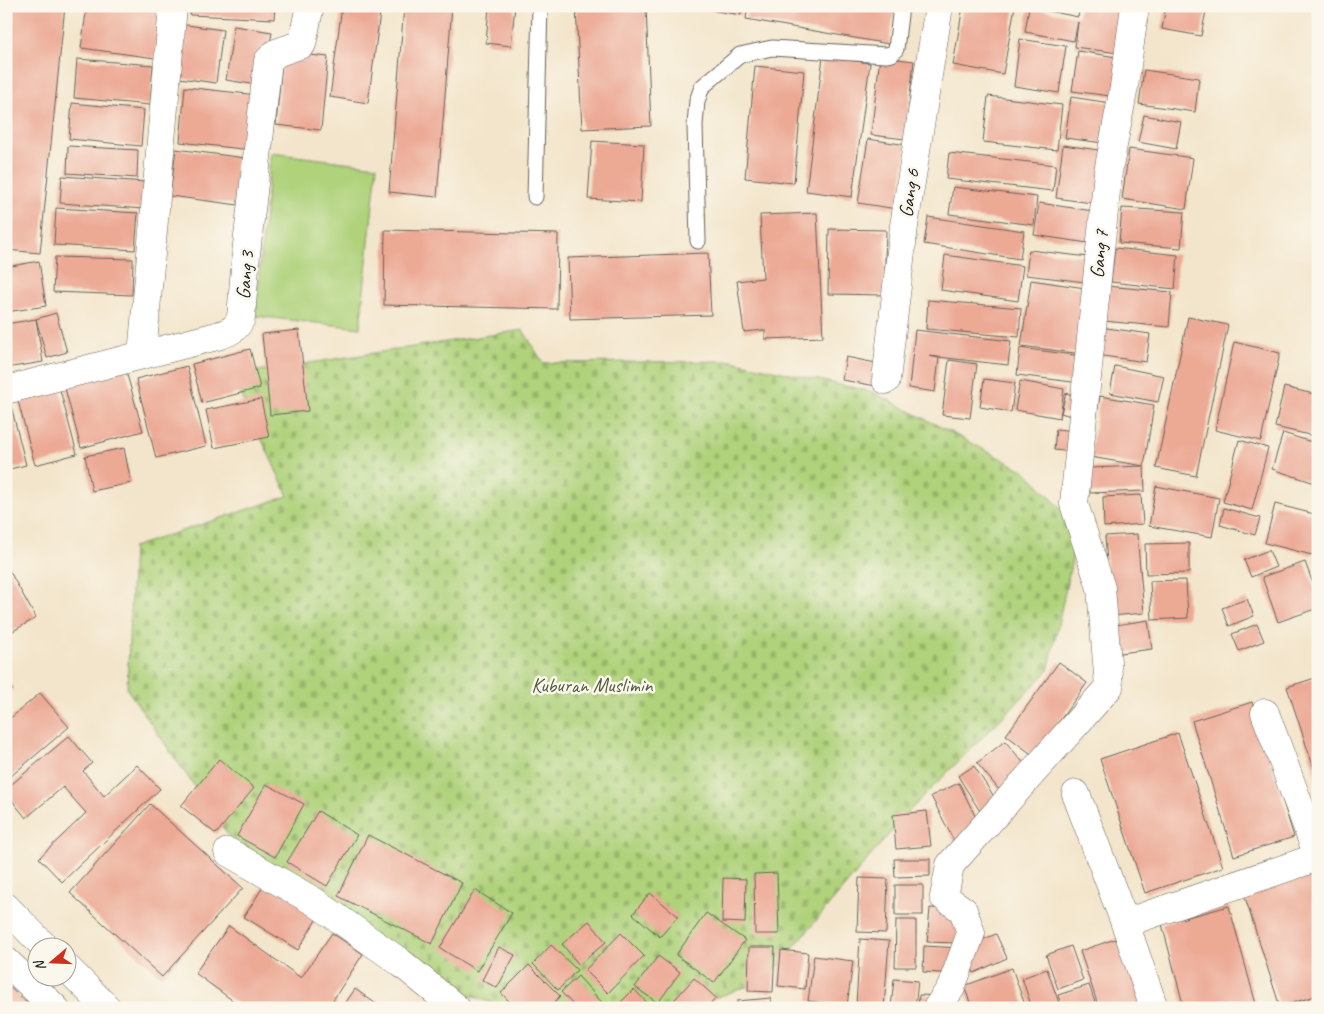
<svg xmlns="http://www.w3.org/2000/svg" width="1324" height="1014" viewBox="0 0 1324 1014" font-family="Caveat,sans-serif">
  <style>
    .cemetery { fill: url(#cemetery-stones); stroke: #66774b }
    .pitch { fill: #afd27a; stroke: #66774b }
    .building { fill: #eca994 }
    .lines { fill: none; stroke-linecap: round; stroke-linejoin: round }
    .lane-casing { stroke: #676259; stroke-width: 17 }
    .street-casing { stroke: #676259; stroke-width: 29 }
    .secondary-casing { stroke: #676259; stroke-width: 29 }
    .lane { stroke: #fff; stroke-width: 15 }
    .street { stroke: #fff; stroke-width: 28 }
    .secondary { stroke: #fff; stroke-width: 28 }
    .labels { text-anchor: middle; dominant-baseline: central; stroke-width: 5; stroke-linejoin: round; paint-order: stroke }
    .street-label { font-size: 20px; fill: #1c1c1c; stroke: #fbf7ec }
    .park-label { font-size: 20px; fill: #4f5c3d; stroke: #fbf7ec }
  </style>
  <defs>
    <pattern id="cemetery-stones" width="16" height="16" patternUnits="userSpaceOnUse" patternTransform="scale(1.25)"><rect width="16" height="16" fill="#afd27a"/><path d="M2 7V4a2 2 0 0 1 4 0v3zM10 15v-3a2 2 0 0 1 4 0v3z" fill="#96b469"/></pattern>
  </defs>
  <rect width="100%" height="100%" fill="#fbf7ec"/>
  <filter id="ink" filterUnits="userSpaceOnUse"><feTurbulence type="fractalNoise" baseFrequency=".02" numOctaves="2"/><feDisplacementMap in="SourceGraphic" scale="10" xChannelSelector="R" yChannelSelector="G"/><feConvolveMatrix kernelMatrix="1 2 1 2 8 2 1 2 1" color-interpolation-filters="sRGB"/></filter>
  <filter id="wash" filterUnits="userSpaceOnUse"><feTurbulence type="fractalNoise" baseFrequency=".0096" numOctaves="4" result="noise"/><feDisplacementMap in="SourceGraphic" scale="20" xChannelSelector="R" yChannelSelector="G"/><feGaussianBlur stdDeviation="1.12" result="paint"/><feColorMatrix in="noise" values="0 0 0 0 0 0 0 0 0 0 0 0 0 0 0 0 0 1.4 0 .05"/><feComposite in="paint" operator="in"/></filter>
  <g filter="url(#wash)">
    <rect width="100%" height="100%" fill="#f3e5cb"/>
    <polygon class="cemetery" points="523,330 543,363 732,361 873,392 1025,471 1079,527 1048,671 905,815 766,980 685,1008 506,1008 410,974 247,862 127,689 133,547 288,496 232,375"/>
    <polygon class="pitch" points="271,153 377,166 360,328 255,316"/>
    <g id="blocks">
      <g class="building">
        <polygon points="6,6 65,6 40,253 6,250"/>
        <polygon points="87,6 120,6 161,12 155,58 81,48"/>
        <polygon points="191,6 275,6 274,19 190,15"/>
        <polygon points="342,6 381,6 368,103 330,97"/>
        <polygon points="404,6 452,6 437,197 389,192"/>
        <polygon points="489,6 515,6 511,46 486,43"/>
        <polygon points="576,6 646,6 651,126 582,129"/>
        <polygon points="712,6 742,6 741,15 711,10"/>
        <polygon points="748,6 895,6 889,44 746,19"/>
        <polygon points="963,6 1015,6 1003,74 953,65"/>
        <polygon points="1080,6 1131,6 1125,54 1075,47 1078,22 1074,41 1025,32 1029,7 1078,17"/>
        <polygon points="1166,6 1207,6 1201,36 1162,29"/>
        <polygon points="179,24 223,30 216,83 172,77"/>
        <polygon points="234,26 272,32 263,86 226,80"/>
        <polygon points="1020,39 1066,46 1059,93 1014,86"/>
        <polygon points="1078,51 1123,58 1118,97 1072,91"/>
        <polygon points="283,52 328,57 321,130 276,125"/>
        <polygon points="823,57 870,63 852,197 806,191"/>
        <polygon points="880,57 914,61 905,139 871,135"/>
        <polygon points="77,59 153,65 150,105 74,98"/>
        <polygon points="755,66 804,71 794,183 745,178"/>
        <polygon points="1144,70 1199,78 1195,112 1139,104"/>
        <polygon points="185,87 257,95 251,150 180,142"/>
        <polygon points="988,96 1062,105 1057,150 983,142"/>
        <polygon points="1071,97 1117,104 1111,144 1065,138"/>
        <polygon points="72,103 144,110 141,146 69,139"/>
        <polygon points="1144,115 1181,122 1176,149 1138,142"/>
        <polygon points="868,139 907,145 897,209 858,203"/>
        <polygon points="592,141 644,144 641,202 588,199"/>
        <polygon points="1063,145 1106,151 1099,204 1056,198"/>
        <polygon points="68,146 138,150 137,178 67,173"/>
        <polygon points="176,149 253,159 246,206 170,196"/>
        <polygon points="1129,149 1193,158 1186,209 1122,199"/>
        <polygon points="949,153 1056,165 1053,191 946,179"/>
        <polygon points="62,176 146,182 144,209 60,203"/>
        <polygon points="953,187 1037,197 1034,225 949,214"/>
        <polygon points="1039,203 1100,212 1095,244 1034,235"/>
        <polygon points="56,208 138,213 135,250 54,245"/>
        <polygon points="1122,208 1184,212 1181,248 1119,243"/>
        <polygon points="817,213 823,337 765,339 765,330 744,332 737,281 763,278 760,215"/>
        <polygon points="928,217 1024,231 1020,259 924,244"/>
        <polygon points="829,229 886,230 884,295 828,294"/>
        <polygon points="385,230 558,234 557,309 384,305"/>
        <polygon points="1115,248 1178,255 1175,289 1111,282"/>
        <polygon points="1029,250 1097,258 1094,283 1026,275"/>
        <polygon points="708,253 711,315 570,319 568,258"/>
        <polygon points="945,255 1023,266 1018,301 941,290"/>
        <polygon points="55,257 133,259 132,295 53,292"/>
        <polygon points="39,261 46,306 6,312 6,267"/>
        <polygon points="1031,280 1092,289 1082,354 1021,346"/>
        <polygon points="1106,286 1172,292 1169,327 1103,321"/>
        <polygon points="928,300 1021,308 1019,337 926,329"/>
        <polygon points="56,313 67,352 47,358 36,319 43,362 6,368 6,324 36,319"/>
        <polygon points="1188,317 1228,325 1196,476 1156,468"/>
        <polygon points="1100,327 1150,334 1146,362 1096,355"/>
        <polygon points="299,330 308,411 270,415 262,334"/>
        <polygon points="915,330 1011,341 1008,365 929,356 939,358 935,392 909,388"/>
        <polygon points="1234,342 1280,353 1261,441 1215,430"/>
        <polygon points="1020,348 1082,356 1080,383 1017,375"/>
        <polygon points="250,349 260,388 202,403 192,364"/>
        <polygon points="846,357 886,365 882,387 842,380"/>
        <polygon points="949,360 977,364 970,418 942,415"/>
        <polygon points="124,364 143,431 81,448 63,381"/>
        <polygon points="187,366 206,446 156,458 136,379"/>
        <polygon points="1115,366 1164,376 1158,402 1110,393"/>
        <polygon points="984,379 1015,383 1011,412 980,407"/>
        <polygon points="1020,381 1064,389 1060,418 1015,410"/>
        <polygon points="59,386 77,454 35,465 17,397"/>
        <polygon points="1284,387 1318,395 1318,437 1275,427"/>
        <polygon points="1066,393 1082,398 1077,418 1061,413"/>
        <polygon points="1100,396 1154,405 1144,466 1090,457"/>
        <polygon points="9,398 26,465 6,470 6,399"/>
        <polygon points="261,399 269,437 214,448 206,410"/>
        <polygon points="1056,429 1075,431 1073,452 1054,450"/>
        <polygon points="1283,433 1318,444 1318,484 1272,469"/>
        <polygon points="1239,440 1268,448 1252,510 1223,502"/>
        <polygon points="124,448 131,483 92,491 85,456"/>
        <polygon points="1144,466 1145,491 1090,493 1089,468"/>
        <polygon points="1156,486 1219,498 1212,537 1149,526"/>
        <polygon points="1141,495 1143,524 1104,527 1103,497"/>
        <polygon points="1275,504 1318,515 1318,534 1312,555 1265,543"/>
        <polygon points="1224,508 1260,518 1255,535 1220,525"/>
        <polygon points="1137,534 1144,613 1111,616 1105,536"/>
        <polygon points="1189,543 1189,573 1146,574 1145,544"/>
        <polygon points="1269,550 1276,567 1251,577 1244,560"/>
        <polygon points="1305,562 1318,597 1318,608 1278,622 1262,577"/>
        <polygon points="9,570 36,618 6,635 6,572"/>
        <polygon points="1186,580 1188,618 1152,620 1150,581"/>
        <polygon points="1247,599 1254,616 1229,626 1222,608"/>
        <polygon points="1148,620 1152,649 1120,653 1116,625"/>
        <polygon points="1257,624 1264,641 1239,651 1232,634"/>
        <polygon points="1059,662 1087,683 1034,756 1006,735"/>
        <polygon points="1318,677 1318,777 1317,778 1287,687"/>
        <polygon points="6,679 13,690 6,694"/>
        <polygon points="40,693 69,727 11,776 6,771 6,722"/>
        <polygon points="1252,702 1294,837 1234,856 1192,721"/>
        <polygon points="1178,733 1223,867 1145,893 1100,759"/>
        <polygon points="69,736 92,763 83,771 104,796 137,765 160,789 62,882 39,858 86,813 63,787 26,818 6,793 6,789"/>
        <polygon points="1005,741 1038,780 1010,803 977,763"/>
        <polygon points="219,759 254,788 216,834 181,806"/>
        <polygon points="974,766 1008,818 991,829 958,776"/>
        <polygon points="959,783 983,832 956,845 931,796"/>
        <polygon points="266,784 304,804 275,857 237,836"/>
        <polygon points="150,804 243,888 162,977 70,893"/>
        <polygon points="318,811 357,835 327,886 287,862"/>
        <polygon points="927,811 931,846 896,849 893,815"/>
        <polygon points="368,835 462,883 432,944 338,896"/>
        <polygon points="894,859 930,859 930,876 895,877"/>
        <polygon points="1318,867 1318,995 1280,1007 1243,891"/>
        <polygon points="777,873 779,934 755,934 754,874"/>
        <polygon points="723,878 746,879 745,923 722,922"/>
        <polygon points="859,878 888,879 886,933 857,932"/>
        <polygon points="266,882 319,915 298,950 244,917"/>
        <rect x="895" y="885" width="28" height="30"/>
        <polygon points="475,890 512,913 477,971 440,948"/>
        <polygon points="650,893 678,916 660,937 633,914"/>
        <polygon points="1229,906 1257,1008 1184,1008 1162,924"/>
        <polygon points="930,908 959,910 957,943 927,942"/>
        <polygon points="706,913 745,940 714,983 676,955"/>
        <polygon points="896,920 916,920 916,967 895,967"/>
        <polygon points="589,921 606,942 579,965 562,944"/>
        <polygon points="229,926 301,978 332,933 363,954 333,1000 337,1003 334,1008 243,1008 195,973"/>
        <polygon points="621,933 644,956 608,993 585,970"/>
        <polygon points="996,934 1007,958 974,973 963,948"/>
        <polygon points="1127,935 1151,1008 1099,1008 1080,951"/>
        <polygon points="860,939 889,941 884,1008 856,1006"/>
        <polygon points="551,945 577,970 558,990 533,964"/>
        <polygon points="924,946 960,948 958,974 923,972"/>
        <polygon points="1071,946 1083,980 1058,989 1046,955"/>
        <polygon points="499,947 515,955 497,988 482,980"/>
        <polygon points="749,947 775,947 773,992 748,991"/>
        <polygon points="781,950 808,953 805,989 778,986"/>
        <polygon points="658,956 680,972 658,1003 635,987"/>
        <polygon points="814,956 853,961 847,1006 808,1001"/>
        <polygon points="529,965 560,996 549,1008 516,1008 501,993"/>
        <polygon points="1012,968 1026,1008 972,1008 964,986"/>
        <polygon points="1047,969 1059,1003 1045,1008 1032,1008 1022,978"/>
        <polygon points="578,976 607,1008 576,1008 561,992"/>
        <polygon points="694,978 716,998 707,1008 667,1008"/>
        <polygon points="894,979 918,981 915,1008 891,1008"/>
        <polygon points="6,984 29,1005 26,1008 6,1008"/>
        <polygon points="1089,985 1097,1008 1062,1008 1058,995"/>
        <polygon points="355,989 382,1008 342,1008"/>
        <polygon points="634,989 652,1008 615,1008"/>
        <polygon points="919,995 944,996 945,1008 918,1008"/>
        <polygon points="771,998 772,1008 737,1008 737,1001"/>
      </g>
    </g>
  </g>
  <g filter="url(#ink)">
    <use href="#blocks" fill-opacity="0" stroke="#676259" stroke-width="1"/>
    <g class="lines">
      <g class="lane-casing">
        <g id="lane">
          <polyline points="535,197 540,6"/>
          <polyline points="698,241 695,125 697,101 702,87 740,55 772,48 886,55 892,54 896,49 901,6"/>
        </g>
      </g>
      <g class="street-casing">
        <g id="street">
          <polyline points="142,355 173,6"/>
          <polyline points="886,380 904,226 939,6"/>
          <path d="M6,390l211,-54c12,-4 19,-6 24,-18l5,-64 22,-193 8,-8 26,-9 7,-34 2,-4"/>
          <polyline points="1265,713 1318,856"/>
          <polyline points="1076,794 1125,923 1154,1008"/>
          <polyline points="228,852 315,902 400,962 456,1008"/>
          <polyline points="1125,923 1318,857"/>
          <polyline points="937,1008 951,988 971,933 963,910 944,897 950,865 1109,687 1101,588 1074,504 1108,172 1124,87 1135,6"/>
        </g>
      </g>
      <g class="secondary-casing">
        <g id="secondary">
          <polyline points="6,907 44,946"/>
          <polyline points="6,961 55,1008"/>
          <polyline points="68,969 107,1008"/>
        </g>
      </g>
      <use href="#lane" class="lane"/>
      <use href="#street" class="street"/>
      <use href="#secondary" class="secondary"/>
    </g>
  </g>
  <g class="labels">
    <g class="street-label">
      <text transform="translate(909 193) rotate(-81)">Gang 6</text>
      <text transform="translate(1099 254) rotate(-84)">Gang 7</text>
      <text transform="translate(245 275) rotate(-85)">Gang 3</text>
    </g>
    <g class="park-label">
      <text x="592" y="685">Kuburan Muslimin</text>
    </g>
  </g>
  <rect width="1324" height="1014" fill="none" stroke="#fbf7ec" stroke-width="25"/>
  <g transform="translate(52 962) rotate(251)"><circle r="24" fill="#fbf7ec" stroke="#a29f99"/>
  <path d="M0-4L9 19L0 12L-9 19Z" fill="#c8321e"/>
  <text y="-8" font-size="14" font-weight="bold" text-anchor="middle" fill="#1c1c1c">N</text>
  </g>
</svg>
